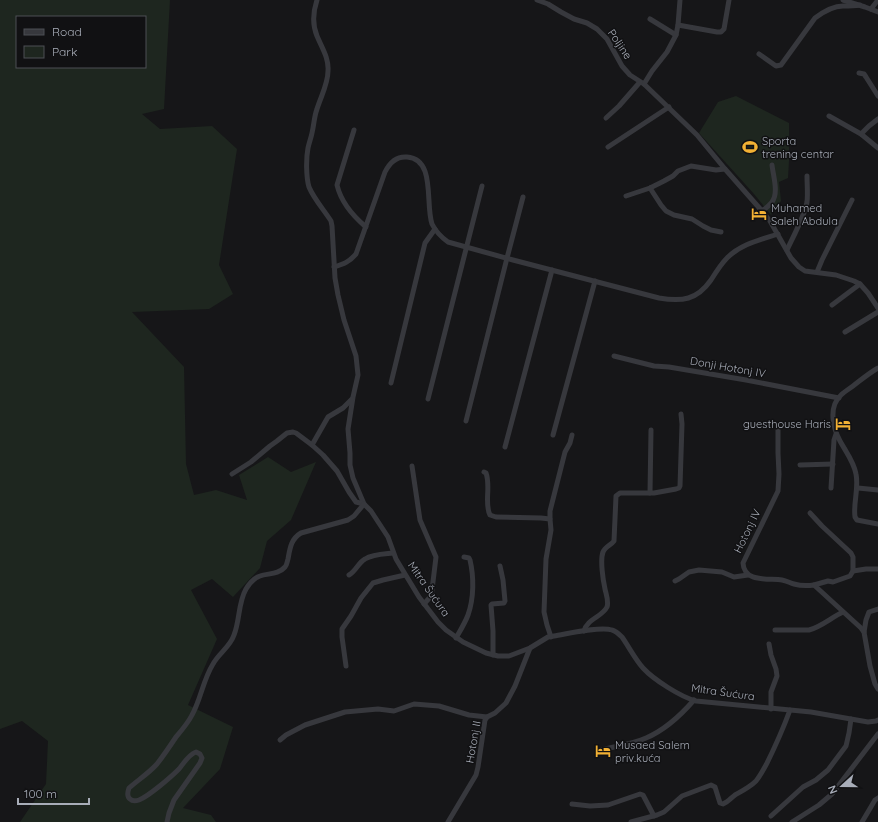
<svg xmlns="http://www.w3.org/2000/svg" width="878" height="822" viewBox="0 0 878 822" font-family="Quicksand,sans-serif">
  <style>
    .green { fill: #1e261f; fill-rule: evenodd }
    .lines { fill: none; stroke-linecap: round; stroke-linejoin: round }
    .minor { stroke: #37383d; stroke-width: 5 }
    .labels { text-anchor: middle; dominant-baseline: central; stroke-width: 3; stroke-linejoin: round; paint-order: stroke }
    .street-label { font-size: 11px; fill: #a8adb8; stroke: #111113 }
    .poi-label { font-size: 11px; fill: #a8adb8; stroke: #111113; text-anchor: start }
  </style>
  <rect width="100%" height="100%" fill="#161618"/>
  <g class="green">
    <path d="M0,0h170l-6,109 -22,5 18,15 52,-3 25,23 -18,116 14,29 -24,15 -77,3 52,55 2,97 8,31 22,-5 31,10 -8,-25 29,-18 23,15 25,-10 -25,58 -24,21 -7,27 -27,29 -21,-18 -21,11 26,49 -29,66 45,22 -13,42 -37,39 28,7 5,7h-196l26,-38 2,-43 -26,-20 -22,8zM17,17h128v50h-128z"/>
    <polygon points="736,96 789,123 789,161 788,178 779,182 781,201 771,215 754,194 699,133 718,102"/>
  </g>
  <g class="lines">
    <g class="minor">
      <path d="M317,0c-4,12 -5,24 0,36 5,12 12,22 11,35 0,13 -7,25 -11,38 -3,8 -3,16 -5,24 -1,5 -3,10 -4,15 -2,10 -2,29 1,39 5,12 15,23 22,34l1,5 3,52 3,17 6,25 12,36 2,19 -5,22 -5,32 2,24v12l3,13 11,26"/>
      <polyline points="537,0 548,4 561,12 574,19 587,23 597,29 607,39 622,66 630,75 644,84 697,135 725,169 762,211 770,221 791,258 799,267 805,271 836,275 854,281 860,284 868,293 878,308"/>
      <polyline points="843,0 865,7 878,12"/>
      <polyline points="871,9 878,0"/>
      <polyline points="650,19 676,35"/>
      <polyline points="678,25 717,32 721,32 724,29 729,0"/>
      <path d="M759,54l17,12 5,-1 34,-47c8,-6 17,-12 28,-12 5,0 11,0 17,-1"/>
      <polyline points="859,73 864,74 866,77 878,96"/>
      <polyline points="644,84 652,71 667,52 676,35 678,25 680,0"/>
      <polyline points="829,116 861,134 878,148"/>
      <polyline points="606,118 619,106 640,82"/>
      <path d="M354,130l-17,55c4,17 16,31 29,42"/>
      <polyline points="861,134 869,126 878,119"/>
      <polyline points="608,147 669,107"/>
      <polyline points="650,188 661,205 666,211 674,215 692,219 703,226 711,230 721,232"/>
      <polyline points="626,196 650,188 664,181 673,176 678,171 691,166 716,170 725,169"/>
      <path d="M762,211c4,-3 7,-5 10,-9 7,-9 1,-27 0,-37"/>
      <path d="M787,250c6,-13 18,-35 20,-48 1,-8 0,-17 0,-26"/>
      <path d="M334,267c10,-3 15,-5 22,-13l29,-82c4,-8 11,-16 22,-15 29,2 18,47 25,67 4,8 9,13 16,18l65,18 146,38c23,4 38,2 52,-18 5,-8 10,-16 16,-22 14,-14 33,-18 51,-24"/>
      <polyline points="817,272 822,260 852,200"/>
      <polyline points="832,305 860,284"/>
      <polyline points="845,332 878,312"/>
      <polyline points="614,356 654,366 669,367 746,380 839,398"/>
      <path d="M878,368c-9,5 -17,12 -25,18 -4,3 -9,6 -12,9 -13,12 -8,33 -1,46 6,11 14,21 16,33 3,15 -3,29 -1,43l2,3 21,4"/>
      <polyline points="391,383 425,243 435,229"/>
      <polyline points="428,399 482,186"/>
      <polyline points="466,421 507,258 523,197"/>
      <path d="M778,430v23l1,21 -1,17 -35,72c1,20 26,15 39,17 5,1 8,3 12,4 7,2 13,2 20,1l47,43 3,4 6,34 5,18 3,5"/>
      <polyline points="553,435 595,281"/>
      <polyline points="312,445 328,417 343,408 352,399"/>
      <polyline points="505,447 552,270"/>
      <polyline points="800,465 833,464"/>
      <polyline points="412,466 420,520 436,557 432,590 431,596 424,604"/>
      <path d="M484,472l2,1c5,13 -2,31 4,42l6,2 45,1 9,1"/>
      <path d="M232,474l19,-12 19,-16 7,-5 10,-8 6,-1 3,1 16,12 11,10 14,16 12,21 7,10 8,2 7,7 17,26 8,22 23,38 19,25 8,8 17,12 23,11 12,3h11l21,-8 18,-11 6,-1c13,-2 46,-10 58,-6 4,1 7,4 10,7 7,10 13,22 21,31 11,12 38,29 53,33l115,11 57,10 8,-1 2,-1"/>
      <polyline points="831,488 834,440 836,434"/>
      <polyline points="858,488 878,490"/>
      <polyline points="650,493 651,430"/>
      <polyline points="810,513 822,526 851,553 853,557 853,571 850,576 833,582 828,581 814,585"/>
      <polyline points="853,571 866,569 878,569"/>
      <path d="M349,575c7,-4 9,-12 16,-16 8,-5 19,-5 28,-6"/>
      <polyline points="675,581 679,579 689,572 699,570 722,572 734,577 748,575"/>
      <path d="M775,630h34c12,-3 23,-13 34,-18"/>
      <path d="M584,631c3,-12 18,-14 23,-24 2,-6 -1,-13 -2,-18 -2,-9 -5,-29 -2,-37 2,-5 8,-7 11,-11l2,-45 4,-3h34l22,-4 3,-1 1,-2 2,-62 -1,-10"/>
      <polyline points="864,632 866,620 869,612 878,609"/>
      <polyline points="551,637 547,625 544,612 546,559 551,530 550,519 550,511 565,452 570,443 572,435"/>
      <path d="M456,638c4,-7 9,-15 12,-23 6,-17 6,-38 2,-55l-1,-2 -5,-1"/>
      <polyline points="769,644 771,655 776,669 777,676 771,692 771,709"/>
      <polyline points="493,655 493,631 491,605 492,604 504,603 505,601 503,580 500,566"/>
      <polyline points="346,666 342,637 342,629 351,616 361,598 373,583 383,580 405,575"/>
      <polyline points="280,740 286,735 305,725 345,712 378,709 394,711 414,704 439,706 469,715 487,717"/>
      <path d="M601,750c15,-4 32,-6 45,-12 19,-8 35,-23 48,-38"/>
      <polyline points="572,804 590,806 608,805 640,794 643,795 654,816"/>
      <polyline points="771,816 803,787 816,780 828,770 846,746 849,733 851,719"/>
      <path d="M167,822l2,-9 5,-13 26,-37 2,-5 -2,-4 -4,-2c-8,3 -12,11 -17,17 -8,8 -30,27 -40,31 -3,1 -7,1 -9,-1 -4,-3 -2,-8 -1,-11 9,-8 20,-15 28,-24 7,-9 13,-18 19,-27 6,-7 12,-14 16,-22 9,-16 11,-35 21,-51 6,-11 17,-17 21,-29 6,-15 4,-32 12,-46 3,-5 8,-11 14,-13 8,-3 18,-1 25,-9 2,-2 2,-5 3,-8 2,-11 3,-20 13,-26l47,-13 6,-4 10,-12"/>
      <polyline points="448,822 476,775 478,767 485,720 487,717 495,713 506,703 515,686 530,648"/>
      <path d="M631,822l26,-7 7,-3 18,-16 29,-11 4,2 5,16 3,1c5,-2 8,-6 12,-9 7,-4 15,-8 21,-14 4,-5 7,-11 10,-16 9,-18 17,-36 24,-55"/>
      <polyline points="792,822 819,805 832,794 878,734"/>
      <polyline points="862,822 875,800 878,798"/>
    </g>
  </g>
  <defs>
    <g id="stadium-bare" transform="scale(1.2)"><path d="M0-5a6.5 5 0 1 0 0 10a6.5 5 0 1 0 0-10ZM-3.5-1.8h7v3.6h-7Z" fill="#f2b134" stroke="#111113" stroke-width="2.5" paint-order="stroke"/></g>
    <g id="hotel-bare" transform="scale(1.2)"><path d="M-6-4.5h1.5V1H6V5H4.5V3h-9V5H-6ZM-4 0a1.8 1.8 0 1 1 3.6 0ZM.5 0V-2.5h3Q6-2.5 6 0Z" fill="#f2b134" stroke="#111113" stroke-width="2.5" paint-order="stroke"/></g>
  </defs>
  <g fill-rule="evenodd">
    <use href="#stadium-bare" x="750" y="147"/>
    <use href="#hotel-bare" x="759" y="214"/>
    <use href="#hotel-bare" x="843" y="424"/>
    <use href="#hotel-bare" x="603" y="751"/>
  </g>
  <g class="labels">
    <g class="street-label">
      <text transform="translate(620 44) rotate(56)">Poljine</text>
      <text transform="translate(728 367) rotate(10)">Donji Hotonj IV</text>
      <text transform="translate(747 531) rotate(-64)">Hotonj IV</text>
      <text transform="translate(429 589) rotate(55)">Mitra Šućura</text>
      <text transform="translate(723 692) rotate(8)">Mitra Šućura</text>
      <text transform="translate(473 742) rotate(-80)">Hotonj II</text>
    </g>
    <g class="poi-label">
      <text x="762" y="141">Sporta<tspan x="762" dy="13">trening centar</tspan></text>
      <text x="771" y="208">Muhamed<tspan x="771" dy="13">Saleh Abdula</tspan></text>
      <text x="831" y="424" text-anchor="end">guesthouse Haris</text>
      <text x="615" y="745">Musaed Salem<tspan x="615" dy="13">priv.kuća</tspan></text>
    </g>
  </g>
  <rect x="16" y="16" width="130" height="52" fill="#111113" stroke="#4d4f55"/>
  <rect x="24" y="29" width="20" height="6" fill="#37383d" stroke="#4d4f55"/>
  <text x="52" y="36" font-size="12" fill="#a8adb8">Road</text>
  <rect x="24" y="46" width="20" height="12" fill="#1e261f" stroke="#4d4f55"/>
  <text x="52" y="56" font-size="12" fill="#a8adb8">Park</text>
  <g transform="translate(842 786) rotate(249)" stroke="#111113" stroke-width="3" paint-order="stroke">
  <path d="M0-3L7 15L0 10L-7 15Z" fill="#a8adb8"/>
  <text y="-6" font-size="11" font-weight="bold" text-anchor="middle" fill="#a8adb8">N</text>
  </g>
  <path d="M18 798v6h71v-6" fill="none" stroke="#a8adb8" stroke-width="2"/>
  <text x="24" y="798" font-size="12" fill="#a8adb8" stroke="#111113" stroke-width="3" paint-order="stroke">100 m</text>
</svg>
